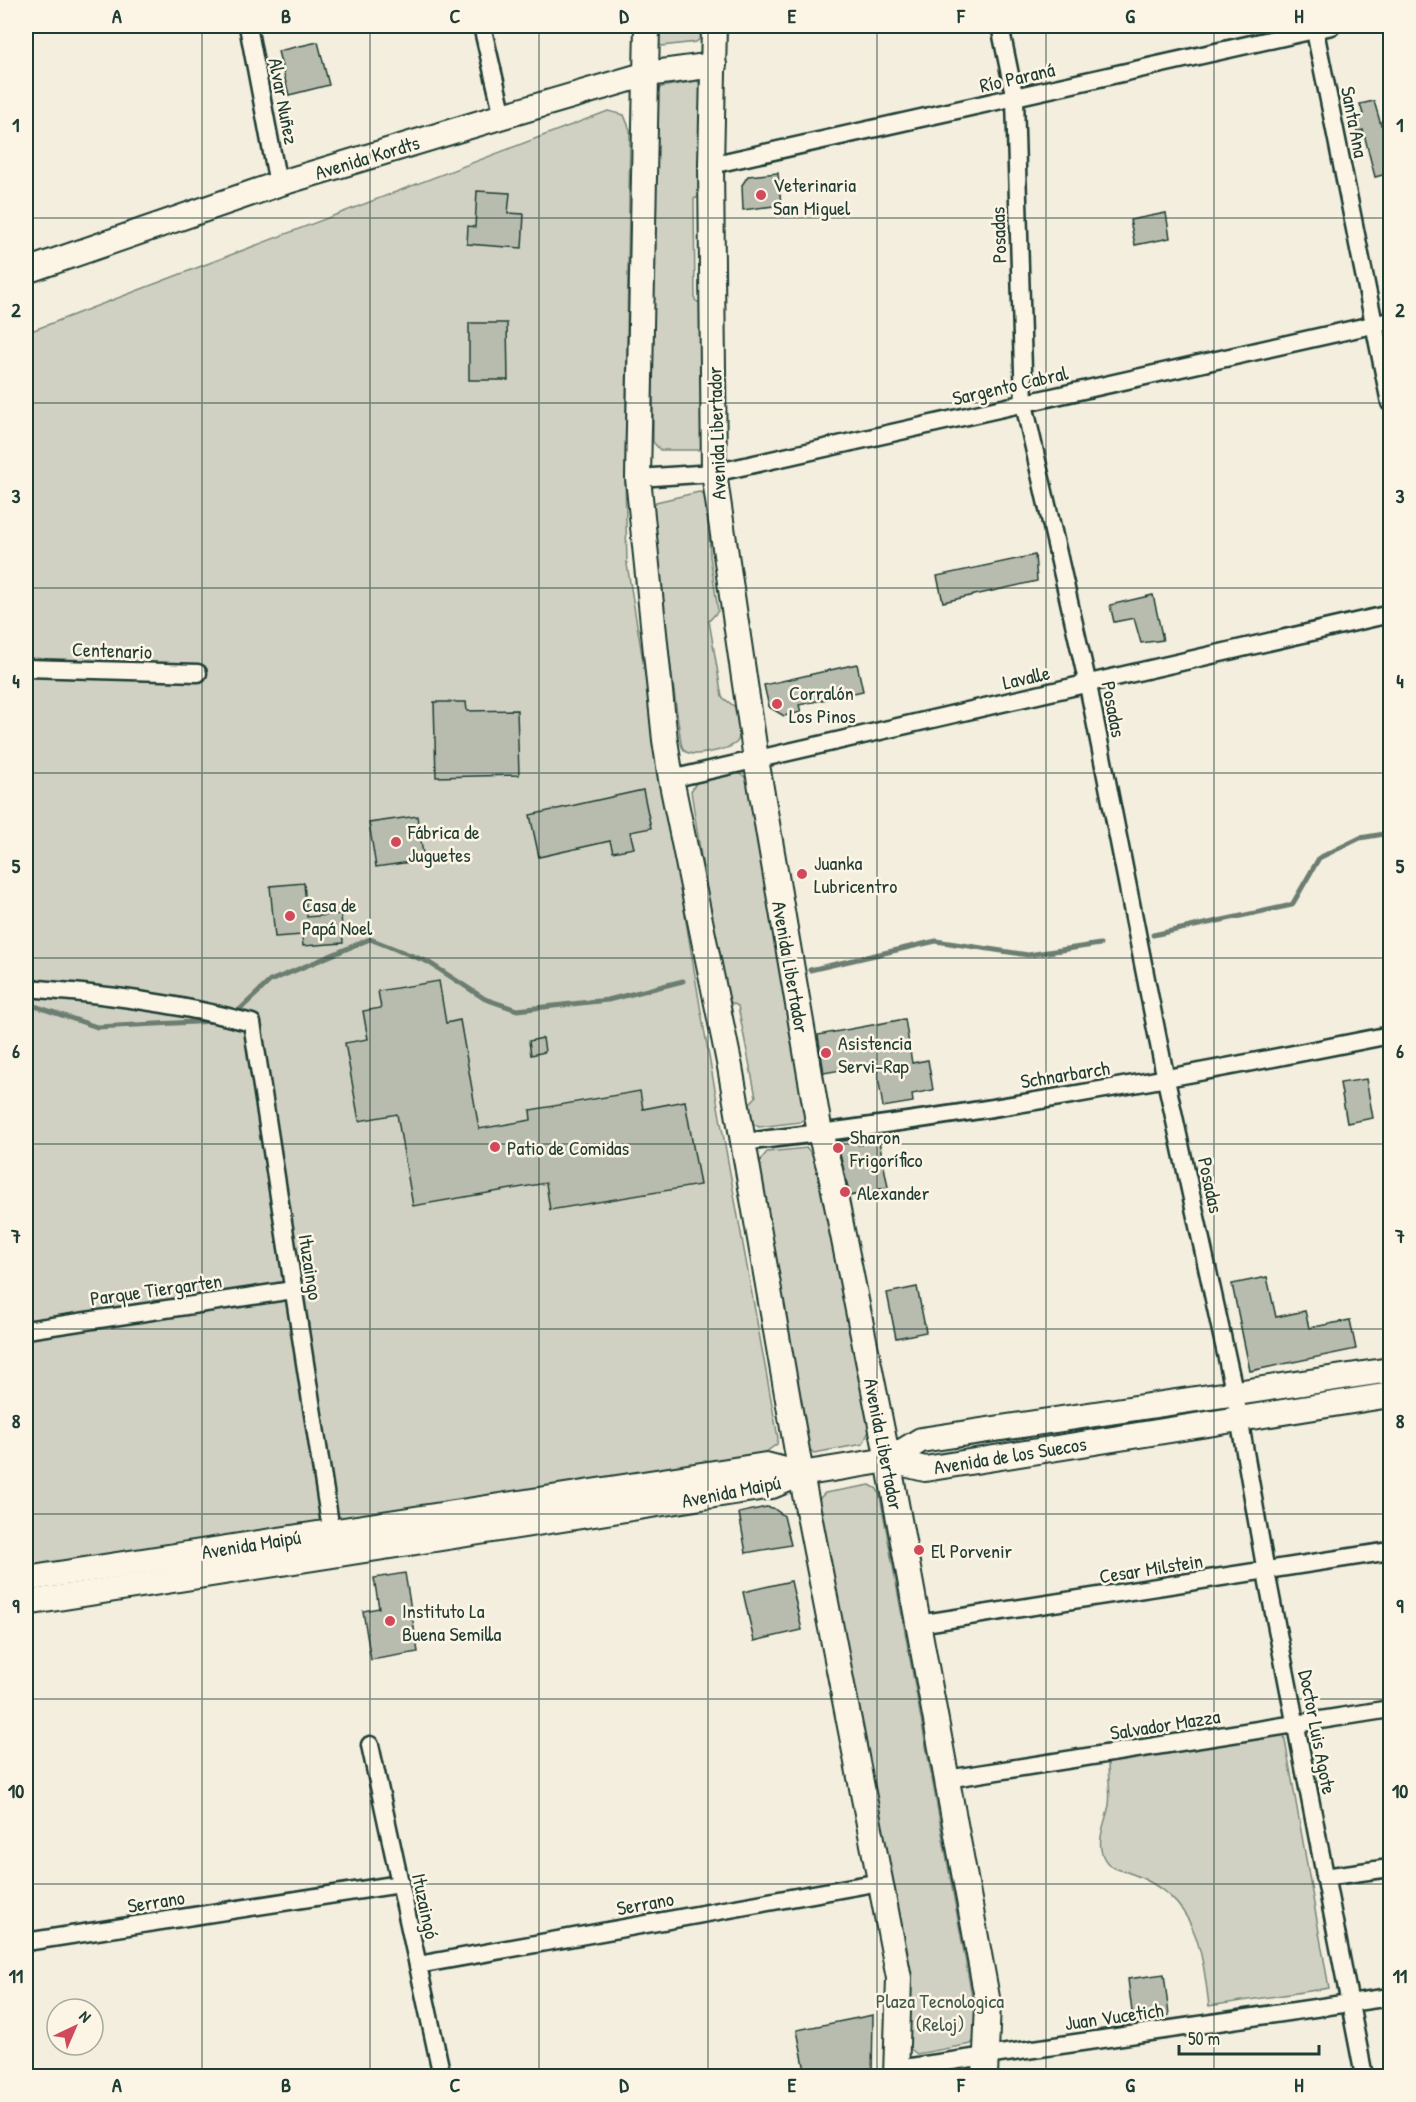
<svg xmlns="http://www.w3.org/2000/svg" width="1416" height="2102" viewBox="0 0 1416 2102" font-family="'Patrick Hand',sans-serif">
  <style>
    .green { fill: #d0d1c2; stroke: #78877b; stroke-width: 1.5 }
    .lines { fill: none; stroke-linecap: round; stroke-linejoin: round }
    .stream { stroke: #6c7d72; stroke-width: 5 }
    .building { fill: #b8bcae; stroke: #1f3d34; stroke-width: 1.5 }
    .minor-casing { stroke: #1f3d34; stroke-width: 21 }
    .secondary-casing { stroke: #1f3d34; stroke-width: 28 }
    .minor { stroke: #fcf5e5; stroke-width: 16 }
    .secondary { stroke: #fcf5e5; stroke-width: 24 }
    .grid { fill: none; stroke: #1f3d34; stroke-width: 1.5; stroke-opacity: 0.55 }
    .poi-dot { fill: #d1495b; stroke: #fcf5e5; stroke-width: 2 }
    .labels { text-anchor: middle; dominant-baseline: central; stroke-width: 5; stroke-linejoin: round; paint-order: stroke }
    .street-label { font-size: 20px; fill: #1f3d34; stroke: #fcf5e5 }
    .poi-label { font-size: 20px; fill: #1f3d34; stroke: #fcf5e5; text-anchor: start }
    .park-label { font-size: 20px; fill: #425b50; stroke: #fcf5e5 }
    .neatline { fill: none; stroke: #1f3d34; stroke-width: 2 }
    .grid-label { font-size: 20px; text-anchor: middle; font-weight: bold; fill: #1f3d34 }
  </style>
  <rect width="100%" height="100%" fill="#f3eede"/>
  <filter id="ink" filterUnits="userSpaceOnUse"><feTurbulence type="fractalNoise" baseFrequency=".0167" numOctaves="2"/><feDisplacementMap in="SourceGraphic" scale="12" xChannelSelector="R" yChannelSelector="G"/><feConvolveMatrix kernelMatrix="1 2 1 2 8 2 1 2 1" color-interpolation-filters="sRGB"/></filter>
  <g filter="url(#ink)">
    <g class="green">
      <polygon points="652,26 705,26 703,36 696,42 662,46 658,44"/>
      <polygon points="697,81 702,85 700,196 694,199 695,300 701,304 703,447 698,450 660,450 653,442 653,97 661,87"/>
      <polygon points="608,111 624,115 630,130 625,478 627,564 701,1012 778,1438 777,1444 763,1454 26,1568 26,333"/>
      <path d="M699,492l6,2 3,8 2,54 8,55 -9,10 13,76 13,10c1,9 7,25 3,33 -3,9 -40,16 -49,13 -5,-1 -7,-5 -8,-10l-31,-230 6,-11z"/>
      <polygon points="735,772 744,776 749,784 805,1118 800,1122 759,1127 750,1122 747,1106 756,1097 738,1006 723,998 691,791 698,780"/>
      <polygon points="807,1148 817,1161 869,1431 863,1444 814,1453 808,1448 758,1163 767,1152"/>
      <polygon points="870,1485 877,1489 880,1496 979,2034 971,2044 917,2054 908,2047 817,1501 825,1493"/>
      <path d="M1284,1735l45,253 -120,18c-7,-58 -13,-107 -74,-131 -11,-5 -25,-5 -31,-17 -9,-16 2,-37 5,-53 2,-13 -1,-28 -1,-42z"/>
    </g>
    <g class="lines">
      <g class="stream">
        <polyline points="1153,935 1292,905 1319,858 1360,838 1390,833"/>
        <polyline points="810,970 936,941 1028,955 1100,944"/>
        <polyline points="26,1003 97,1027 215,1021"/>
        <polyline points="234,1015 270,981 370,939 428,962 485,999 517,1010 608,1000 683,981"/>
      </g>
    </g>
    <g class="building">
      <polygon points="318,42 329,85 289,95 278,51"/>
      <polygon points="1374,101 1381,125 1390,123 1390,173 1375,177 1363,130 1357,132 1353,117 1363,114 1360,104"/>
      <polygon points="778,173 781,205 743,210 742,185 748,176"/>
      <polygon points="477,191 510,193 508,213 524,214 522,248 467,244 468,226 475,227"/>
      <polygon points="1166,213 1170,238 1135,245 1130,220"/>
      <polygon points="469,323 507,323 508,380 469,380"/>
      <polygon points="1035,555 1037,581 943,602 937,576"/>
      <polygon points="1153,595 1163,640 1141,643 1134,618 1114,622 1110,605"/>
      <polygon points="857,664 863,691 799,705 801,712 784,716 769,707 764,685"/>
      <polygon points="434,702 466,702 467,711 517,710 519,775 436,777"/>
      <polygon points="643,790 651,828 630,832 634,848 613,852 610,841 539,857 530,815"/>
      <polygon points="417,816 424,860 376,867 369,823"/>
      <polygon points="304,883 307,917 341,914 343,943 303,946 302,935 275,937 270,886"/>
      <polygon points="439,981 446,1023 460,1020 479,1129 531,1120 530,1110 640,1091 643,1109 685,1101 700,1185 550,1210 546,1183 413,1206 397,1114 359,1121 345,1043 368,1039 363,1011 381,1008 378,991"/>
      <polygon points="905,1019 912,1063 928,1060 933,1090 912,1094 913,1102 883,1107 876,1064 824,1073 818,1035"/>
      <polygon points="543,1038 545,1052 531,1055 529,1041"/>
      <polygon points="1366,1079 1373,1118 1347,1123 1340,1083"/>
      <polygon points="858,1138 859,1145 879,1141 888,1187 850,1196 837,1142"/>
      <polygon points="1267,1277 1276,1317 1305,1311 1309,1328 1350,1320 1356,1349 1250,1371 1232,1284"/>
      <polygon points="917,1287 926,1332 896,1338 887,1293"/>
      <polygon points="766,1507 773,1508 784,1516 791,1545 746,1553 739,1513"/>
      <polygon points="405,1573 418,1652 371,1660 363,1611 379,1608 374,1578"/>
      <polygon points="791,1581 802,1630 754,1641 743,1592"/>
      <polygon points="1164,1974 1169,2015 1133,2020 1128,1979"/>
      <polygon points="873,2015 872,2076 806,2076 797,2030"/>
    </g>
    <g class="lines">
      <g class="minor-casing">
        <g id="minor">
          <polyline points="248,26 278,184"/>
          <polyline points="482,26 503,116"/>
          <polyline points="1000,26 1015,99 1024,404 1088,685 1166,1080 1235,1395 1266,1572 1364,2076"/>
          <polyline points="1314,26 1390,403"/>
          <polyline points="711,165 1332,26"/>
          <polyline points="638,478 714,473 1390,321"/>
          <polyline points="26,668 198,673"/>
          <polyline points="671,779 1390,614"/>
          <path d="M26,988c77,6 151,15 226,35l77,494"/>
          <path d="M743,1142c217,-24 433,-64 647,-107"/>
          <polyline points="26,1330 293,1290"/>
          <polyline points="918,1624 1390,1551"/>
          <polyline points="370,1745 442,2076"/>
          <polyline points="947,1779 1390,1709"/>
          <polyline points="1324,1877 1390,1868"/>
          <polyline points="26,1942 400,1884"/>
          <polyline points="418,1965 880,1882"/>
          <polyline points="897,2069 1390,1997"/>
        </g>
      </g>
      <g class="secondary-casing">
        <g id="secondary">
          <polyline points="647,26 638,478 665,740 671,779 730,1067 801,1474 899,1978 896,2076"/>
          <polyline points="714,26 711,165 714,473 756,759 820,1133 830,1170 888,1460 988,2003 985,2076"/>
          <polyline points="26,271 278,184 503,116 647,74 714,65"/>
          <polyline points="888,1460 925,1469 1390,1395"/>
          <polyline points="26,1579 766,1465 801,1474"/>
          <polyline points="26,1603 772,1486 801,1474 888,1460 921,1440 1390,1370"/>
        </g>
      </g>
      <use href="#minor" class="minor"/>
      <use href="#secondary" class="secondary"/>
    </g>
  </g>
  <path class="grid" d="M202,26v2050M370,26v2050M539,26v2050M708,26v2050M877,26v2050M1046,26v2050M1214,26v2050M26,218h1364M26,403h1364M26,588h1364M26,773h1364M26,958h1364M26,1144h1364M26,1329h1364M26,1514h1364M26,1699h1364M26,1884h1364"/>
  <g class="poi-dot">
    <circle cx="761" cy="195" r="6"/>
    <circle cx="777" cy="704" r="6"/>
    <circle cx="396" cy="842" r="6"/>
    <circle cx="802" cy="874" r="6"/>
    <circle cx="290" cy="916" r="6"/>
    <circle cx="826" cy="1053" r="6"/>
    <circle cx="495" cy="1147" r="6"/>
    <circle cx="838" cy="1148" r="6"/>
    <circle cx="845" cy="1192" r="6"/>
    <circle cx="919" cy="1550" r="6"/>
    <circle cx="390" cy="1621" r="6"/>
  </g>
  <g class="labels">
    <g class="street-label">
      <text transform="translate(1017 77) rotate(-13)">Río Paraná</text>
      <text transform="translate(284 101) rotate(79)">Alvar Nuñez</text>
      <text transform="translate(1355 122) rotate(79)">Santa Ana</text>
      <text transform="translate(367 157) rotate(-17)">Avenida Kordts</text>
      <text transform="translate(998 235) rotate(-92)">Posadas</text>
      <text transform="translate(1010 385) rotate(-13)">Sargento Cabral</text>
      <text transform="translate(716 433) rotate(-92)">Avenida Libertador</text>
      <text transform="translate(112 650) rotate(2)">Centenario</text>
      <text transform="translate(1026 677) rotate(-13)">Lavalle</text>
      <text transform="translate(1114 709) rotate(79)">Posadas</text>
      <text transform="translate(791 967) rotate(80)">Avenida Libertador</text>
      <text transform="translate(1065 1074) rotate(-9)">Schnarbarch</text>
      <text transform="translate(1211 1185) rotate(78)">Posadas</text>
      <text transform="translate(311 1267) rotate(81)">Ituzaingo</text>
      <text transform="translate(156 1289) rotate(-8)">Parque Tiergarten</text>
      <text transform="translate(884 1444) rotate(79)">Avenida Libertador</text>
      <text transform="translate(1010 1455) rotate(-9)">Avenida de los Suecos</text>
      <text transform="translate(731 1491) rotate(-11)">Avenida Maipú</text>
      <text transform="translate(251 1544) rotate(-9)">Avenida Maipú</text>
      <text transform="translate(1151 1568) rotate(-9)">Cesar Milstein</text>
      <text transform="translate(1165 1724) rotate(-9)">Salvador Mazza</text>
      <text transform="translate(1318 1732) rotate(79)">Doctor Luis Agote</text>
      <text transform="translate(156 1901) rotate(-9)">Serrano</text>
      <text transform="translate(645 1903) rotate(-10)">Serrano</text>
      <text transform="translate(426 1906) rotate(78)">Ituzaingó</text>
      <text transform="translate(1114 2016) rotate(-8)">Juan Vucetich</text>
    </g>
    <g class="poi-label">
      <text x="773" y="184">Veterinaria<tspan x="773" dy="23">San Miguel</tspan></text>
      <text x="789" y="692">Corralón<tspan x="789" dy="23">Los Pinos</tspan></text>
      <text x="408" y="831">Fábrica de<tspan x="408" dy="23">Juguetes</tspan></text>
      <text x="814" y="862">Juanka<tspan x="814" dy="23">Lubricentro</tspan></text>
      <text x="302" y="904">Casa de<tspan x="302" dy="23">Papá Noel</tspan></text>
      <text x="838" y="1042">Asistencia<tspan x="838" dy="23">Servi-Rap</tspan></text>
      <text x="850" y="1136">Sharon<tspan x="850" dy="23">Frigorífico</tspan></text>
      <text x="507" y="1147">Patio de Comidas</text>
      <text x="857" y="1192">Alexander</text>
      <text x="931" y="1550">El Porvenir</text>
      <text x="402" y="1610">Instituto La<tspan x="402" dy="23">Buena Semilla</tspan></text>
    </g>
    <g class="park-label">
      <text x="940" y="2000">Plaza Tecnologica<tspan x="940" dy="23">(Reloj)</tspan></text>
    </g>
  </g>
  <rect width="1416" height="2102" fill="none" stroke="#fcf5e5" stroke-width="66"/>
  <g transform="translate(75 2027) rotate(44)"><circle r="28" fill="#fcf5e5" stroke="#a4ab9e" stroke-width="1.5"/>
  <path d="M0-4.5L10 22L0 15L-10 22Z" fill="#d1495b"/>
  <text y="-9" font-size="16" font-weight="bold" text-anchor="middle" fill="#1f3d34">N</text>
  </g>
  <path d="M1179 2045v9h140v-9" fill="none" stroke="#1f3d34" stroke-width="3"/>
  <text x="1188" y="2045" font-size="18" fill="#1f3d34" stroke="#fcf5e5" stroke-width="4.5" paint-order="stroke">50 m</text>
  <rect x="33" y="33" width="1350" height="2036" class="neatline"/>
  <g class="grid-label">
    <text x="117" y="23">A</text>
    <text x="286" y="23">B</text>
    <text x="455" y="23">C</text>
    <text x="624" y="23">D</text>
    <text x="792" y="23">E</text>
    <text x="961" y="23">F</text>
    <text x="1130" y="23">G</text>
    <text x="1299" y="23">H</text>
    <text x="16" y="132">1</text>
    <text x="1400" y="132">1</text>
    <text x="16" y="317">2</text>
    <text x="1400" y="317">2</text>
    <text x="16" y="503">3</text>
    <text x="1400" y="503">3</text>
    <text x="16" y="688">4</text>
    <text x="1400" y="688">4</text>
    <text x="16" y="873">5</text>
    <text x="1400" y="873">5</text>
    <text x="16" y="1058">6</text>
    <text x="1400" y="1058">6</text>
    <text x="16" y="1243">7</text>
    <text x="1400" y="1243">7</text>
    <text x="16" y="1428">8</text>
    <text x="1400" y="1428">8</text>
    <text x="16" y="1613">9</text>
    <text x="1400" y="1613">9</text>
    <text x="16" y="1798">10</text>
    <text x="1400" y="1798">10</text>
    <text x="16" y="1983">11</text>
    <text x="1400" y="1983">11</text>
    <text x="117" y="2092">A</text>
    <text x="286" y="2092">B</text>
    <text x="455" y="2092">C</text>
    <text x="624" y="2092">D</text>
    <text x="792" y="2092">E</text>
    <text x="961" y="2092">F</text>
    <text x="1130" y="2092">G</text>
    <text x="1299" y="2092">H</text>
  </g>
</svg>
